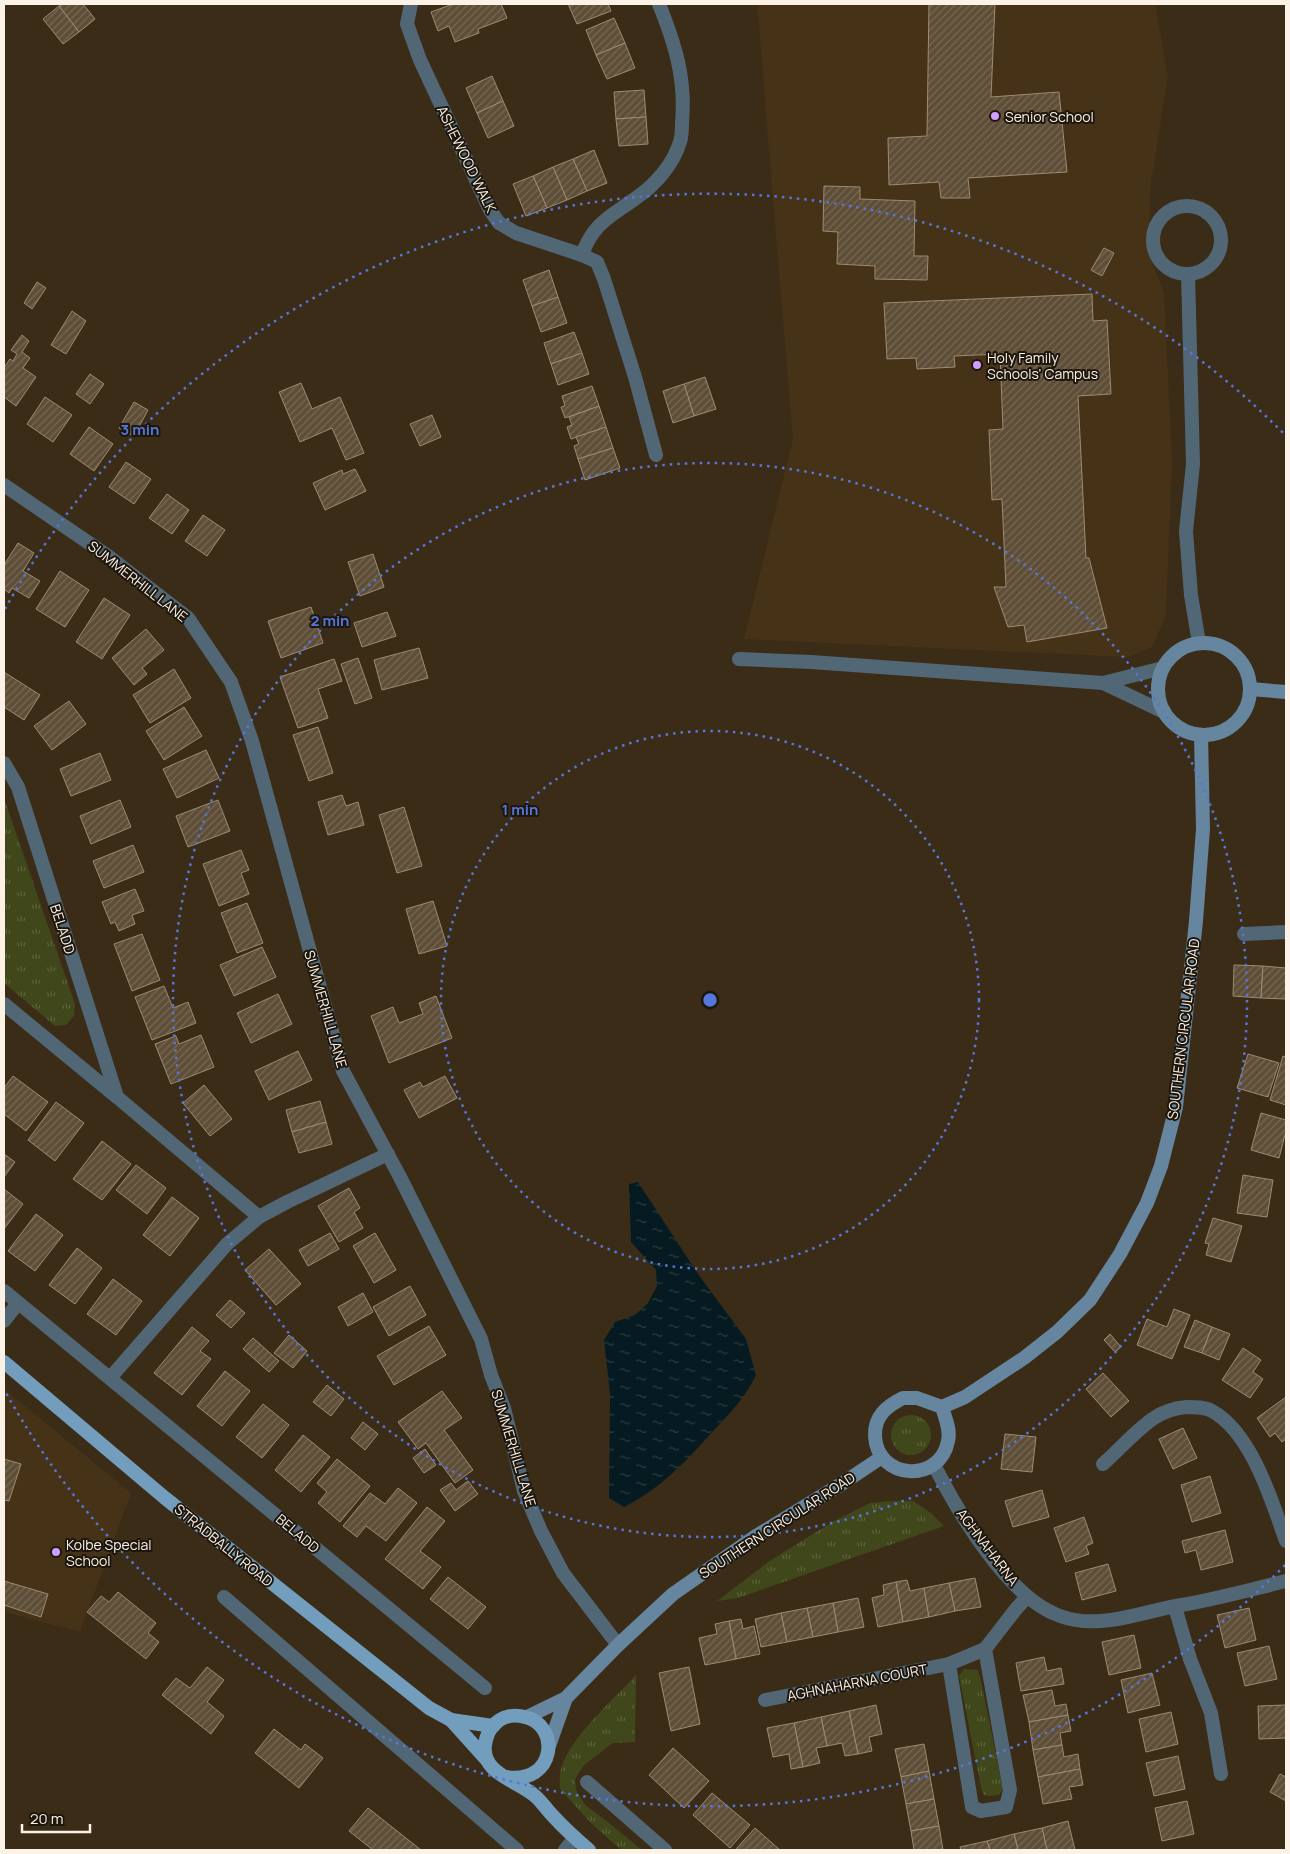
<svg xmlns="http://www.w3.org/2000/svg" width="1290" height="1854" viewBox="0 0 1290 1854" font-family="Manrope,sans-serif">
  <style>
    .built { fill: #463317 }
    .grass { fill: url(#grass-tufts) }
    .water { fill: url(#water-ripples) }
    .building { fill: url(#building-hatch); stroke: #9d8b73 }
    .lines { fill: none; stroke-linecap: round; stroke-linejoin: round }
    .minor { stroke: #526776; stroke-width: 14 }
    .secondary { stroke: #65869e; stroke-width: 14 }
    .primary { stroke: #739dbc; stroke-width: 14 }
    .ring { fill: none; stroke: #5577db; stroke-width: 2.5; stroke-dasharray: 2.5 5 }
    .poi-dot { fill: #d19dfe; stroke: #1d160d; stroke-width: 2 }
    .labels { text-anchor: middle; dominant-baseline: central; stroke-width: 4; stroke-linejoin: round; paint-order: stroke }
    .poi-label { font-size: 14px; fill: #fcf2e5; stroke: #1d160d; text-anchor: start }
    .street-label { font-size: 14px; fill: #fcf2e5; stroke: #1d160d }
    .centre { fill: #5577db; stroke: #1d160d; stroke-width: 2.5 }
    .ring-label { font-size: 15px; text-anchor: middle; font-weight: bold; fill: #5577db; stroke: #1d160d; stroke-width: 4; stroke-linejoin: round; paint-order: stroke }
  </style>
  <defs>
    <pattern id="grass-tufts" width="24" height="20" patternUnits="userSpaceOnUse" patternTransform="scale(1.25)"><rect width="24" height="20" fill="#40471a"/><path d="M3 7l-1-3M5 7V3M7 7l1-3M15 17l-1-3M17 17v-4M19 17l1-3" fill="none" stroke="#5c623b"/></pattern>
    <pattern id="water-ripples" width="26" height="14" patternUnits="userSpaceOnUse" patternTransform="scale(1.25)"><rect width="26" height="14" fill="#051b21"/><path d="M2 4q2-2 4 0t4 0M15 11q2-2 4 0t4 0" fill="none" stroke="#2a3d41"/></pattern>
    <pattern id="building-hatch" width="6" height="6" patternUnits="userSpaceOnUse" patternTransform="scale(1.25)"><rect width="6" height="6" fill="#5e4e37"/><path d="M-1 1l2-2M0 6l6-6M5 7l2-2" fill="none" stroke="#766854"/></pattern>
  </defs>
  <rect width="100%" height="100%" fill="#3b2c17"/>
  <g class="built">
    <polygon points="757,4 1155,4 1168,77 1151,182 1148,253 1164,292 1172,461 1166,615 1152,647 1127,657 744,639 793,439"/>
    <polygon points="4,1389 131,1493 80,1632 4,1612"/>
  </g>
  <g class="grass">
    <polygon points="4,798 75,1004 74,1016 66,1025 55,1026 4,983"/>
    <circle cx="911" cy="1435" r="20"/>
    <polygon points="891,1501 913,1501 931,1513 944,1526 738,1598 717,1601 771,1560 834,1521 870,1503"/>
    <polygon points="964,1669 978,1670 981,1681 1003,1789 999,1795 990,1796 984,1795 982,1792 959,1676"/>
    <path d="M636,1675l-1,67 -22,1 -29,22 -9,14 1,11 9,15 19,14 38,31h-21l-30,-27 -31,-34c0,-6 -1,-14 1,-20 9,-32 52,-69 75,-94z"/>
  </g>
  <path class="water" d="M638,1182l60,92 48,65 10,36c-11,23 -25,37 -42,55 -28,31 -52,58 -90,77l-15,-9 1,-104 -6,-54 11,-18 20,-7 13,-12 9,-17 -1,-16 -25,-28 -2,-58z"/>
  <g class="building">
    <polygon points="62,4 83,4 95,19 79,32 59,6"/>
    <polygon points="453,4 501,4 507,18 478,29 479,33 455,42 449,26 438,31 431,12"/>
    <polygon points="568,4 608,4 611,11 577,24"/>
    <polygon points="929,4 995,4 991,97 1059,92 1067,172 968,178 970,198 941,198 939,182 889,185 888,138 927,136"/>
    <polygon points="59,6 79,32 63,44 43,19"/>
    <polygon points="614,18 625,43 596,55 586,30"/>
    <polygon points="625,43 635,68 607,79 596,55"/>
    <polygon points="492,76 503,101 477,113 466,88"/>
    <polygon points="644,90 646,117 616,119 614,92"/>
    <polygon points="503,101 514,126 488,138 477,113"/>
    <polygon points="646,117 648,144 619,146 616,119"/>
    <polygon points="594,150 607,183 587,191 573,159"/>
    <polygon points="573,159 587,191 567,200 553,167"/>
    <polygon points="553,167 567,200 547,208 533,176"/>
    <polygon points="533,176 547,208 526,216 513,184"/>
    <polygon points="824,186 860,187 860,199 915,201 914,256 928,256 927,280 875,279 875,266 837,264 838,232 823,231"/>
    <polygon points="1104,248 1114,253 1102,276 1091,270"/>
    <polygon points="549,270 558,297 532,306 523,280"/>
    <polygon points="37,282 46,288 32,309 24,303"/>
    <polygon points="1092,294 1093,321 1107,320 1111,394 1078,396 1086,558 1089,558 1107,628 1027,642 1024,625 1008,627 994,587 1006,587 1002,499 992,500 989,430 1003,429 1000,354 954,356 955,367 917,369 916,358 887,359 884,303"/>
    <polygon points="558,297 567,323 541,332 532,306"/>
    <polygon points="72,311 86,321 66,354 51,345"/>
    <polygon points="574,332 582,353 551,364 544,343"/>
    <polygon points="22,335 29,341 22,352 30,358 23,368 36,377 16,406 4,397 4,368 10,359 13,361 17,354 11,350"/>
    <polygon points="582,353 589,374 558,385 551,364"/>
    <polygon points="90,374 104,384 90,404 76,394"/>
    <polygon points="705,377 716,409 694,416 684,384"/>
    <polygon points="301,383 312,409 340,397 364,453 346,460 332,428 300,442 279,392"/>
    <polygon points="684,384 694,416 673,423 663,391"/>
    <polygon points="592,386 599,406 565,418 561,407 565,406 562,396"/>
    <polygon points="45,397 72,415 53,442 27,424"/>
    <polygon points="134,402 148,410 134,436 119,428"/>
    <polygon points="599,406 606,427 571,439 567,427 572,425 569,417"/>
    <polygon points="432,415 441,437 420,446 410,424"/>
    <polygon points="89,427 113,444 94,471 70,454"/>
    <polygon points="606,427 613,448 578,459 574,446 579,444 576,437"/>
    <polygon points="613,448 620,468 585,480 578,459"/>
    <polygon points="126,462 151,479 134,504 109,487"/>
    <polygon points="355,469 366,491 325,510 313,483 342,470 343,474"/>
    <polygon points="167,494 189,510 172,534 149,518"/>
    <polygon points="203,515 225,530 207,556 185,541"/>
    <polygon points="18,543 34,553 23,571 40,581 29,598 12,588 9,593 4,589 4,565"/>
    <polygon points="373,554 384,587 360,596 348,562"/>
    <polygon points="60,571 89,590 65,627 36,609"/>
    <polygon points="104,598 130,615 102,659 76,642"/>
    <polygon points="311,607 323,643 281,658 268,621"/>
    <polygon points="387,612 396,636 362,647 354,623"/>
    <polygon points="146,629 164,650 142,668 147,674 134,685 112,658"/>
    <polygon points="419,648 428,678 382,690 374,660"/>
    <polygon points="358,658 372,698 355,704 341,664"/>
    <polygon points="334,659 342,681 318,689 328,718 298,728 280,677"/>
    <polygon points="174,669 191,698 150,723 133,695"/>
    <polygon points="4,672 40,695 24,720 4,707"/>
    <polygon points="69,701 86,724 52,750 34,726"/>
    <polygon points="184,707 202,736 164,760 146,731"/>
    <polygon points="318,727 333,773 309,781 293,735"/>
    <polygon points="206,750 219,778 177,798 163,769"/>
    <polygon points="100,753 111,780 71,796 60,769"/>
    <polygon points="342,795 346,806 358,802 364,825 328,835 318,802"/>
    <polygon points="120,800 131,827 91,844 80,816"/>
    <polygon points="218,800 230,831 188,847 176,816"/>
    <polygon points="404,807 422,866 397,873 379,815"/>
    <polygon points="133,845 144,872 104,888 93,861"/>
    <polygon points="241,850 249,870 241,873 249,894 219,906 203,864"/>
    <polygon points="135,889 144,911 132,915 135,924 119,931 115,922 111,924 102,902"/>
    <polygon points="433,901 447,946 419,954 406,909"/>
    <polygon points="247,903 263,943 237,953 221,913"/>
    <polygon points="142,934 160,980 132,991 114,944"/>
    <polygon points="262,947 276,977 234,996 220,965"/>
    <polygon points="1234,965 1263,966 1261,998 1233,996"/>
    <polygon points="1263,966 1286,968 1286,999 1261,998"/>
    <polygon points="164,986 173,1008 188,1002 196,1023 152,1040 135,997"/>
    <polygon points="278,994 292,1024 251,1043 237,1013"/>
    <polygon points="436,996 452,1038 389,1063 371,1016 393,1007 399,1023 423,1014 419,1003"/>
    <polygon points="201,1035 214,1067 171,1084 155,1044 176,1036 179,1044"/>
    <polygon points="298,1051 312,1080 269,1100 255,1071"/>
    <polygon points="1248,1054 1279,1063 1268,1097 1237,1088"/>
    <polygon points="1283,1056 1286,1057 1286,1105 1270,1100"/>
    <polygon points="13,1076 48,1102 26,1131 4,1114 4,1088"/>
    <polygon points="445,1076 457,1098 419,1118 404,1090 420,1082 423,1087"/>
    <polygon points="204,1085 232,1119 210,1136 183,1103"/>
    <polygon points="320,1101 326,1122 292,1132 286,1110"/>
    <polygon points="56,1102 84,1123 55,1161 28,1140"/>
    <polygon points="1261,1113 1286,1120 1286,1131 1279,1158 1251,1150"/>
    <polygon points="326,1122 332,1144 299,1153 292,1132"/>
    <polygon points="102,1141 131,1164 102,1200 73,1179"/>
    <polygon points="4,1154 15,1162 4,1177"/>
    <polygon points="136,1165 166,1188 147,1214 116,1190"/>
    <polygon points="1243,1175 1273,1180 1267,1217 1237,1213"/>
    <polygon points="349,1188 360,1208 354,1212 363,1228 339,1242 318,1206"/>
    <polygon points="4,1189 23,1204 4,1229"/>
    <polygon points="172,1197 199,1218 170,1256 143,1235"/>
    <polygon points="36,1214 63,1235 35,1271 8,1251"/>
    <polygon points="1213,1218 1242,1226 1231,1262 1206,1255 1209,1244 1205,1243"/>
    <polygon points="330,1233 339,1249 308,1266 299,1250"/>
    <polygon points="375,1233 396,1270 374,1283 353,1246"/>
    <polygon points="77,1248 102,1268 75,1304 49,1285"/>
    <polygon points="269,1249 301,1284 276,1305 245,1270"/>
    <polygon points="113,1279 142,1301 116,1335 87,1314"/>
    <polygon points="410,1286 426,1315 389,1336 373,1307"/>
    <polygon points="363,1293 373,1312 348,1326 338,1307"/>
    <polygon points="230,1300 245,1313 231,1328 216,1315"/>
    <polygon points="1174,1309 1190,1315 1172,1359 1137,1345 1147,1319 1167,1327"/>
    <polygon points="1195,1320 1212,1327 1202,1353 1184,1347"/>
    <polygon points="429,1326 446,1355 394,1385 377,1356"/>
    <polygon points="192,1327 209,1341 200,1351 211,1359 182,1395 154,1373"/>
    <polygon points="1212,1327 1230,1334 1219,1360 1202,1353"/>
    <polygon points="1110,1334 1121,1347 1115,1352 1104,1340"/>
    <polygon points="289,1335 307,1351 293,1368 274,1353"/>
    <polygon points="253,1338 279,1361 269,1372 243,1349"/>
    <polygon points="1243,1348 1261,1360 1253,1372 1263,1379 1250,1398 1222,1380"/>
    <polygon points="225,1371 250,1391 222,1426 197,1406"/>
    <polygon points="1103,1373 1129,1401 1111,1417 1086,1389"/>
    <polygon points="327,1385 344,1399 331,1416 313,1402"/>
    <polygon points="442,1391 462,1418 444,1430 473,1470 455,1483 426,1443 418,1449 398,1422"/>
    <polygon points="1286,1397 1286,1439 1282,1442 1275,1433 1270,1437 1257,1418"/>
    <polygon points="263,1404 289,1425 262,1458 236,1437"/>
    <polygon points="363,1422 378,1434 365,1450 351,1438"/>
    <polygon points="1183,1428 1197,1458 1173,1469 1159,1439"/>
    <polygon points="1005,1434 1036,1437 1032,1472 1001,1469"/>
    <polygon points="303,1435 330,1457 301,1492 275,1470"/>
    <polygon points="425,1449 436,1465 424,1473 413,1458"/>
    <polygon points="4,1459 21,1464 9,1501 4,1500"/>
    <polygon points="337,1459 370,1486 340,1522 318,1503 327,1492 317,1483"/>
    <polygon points="1210,1476 1221,1513 1192,1522 1181,1485"/>
    <polygon points="468,1481 478,1494 455,1511 440,1490 451,1483 456,1490"/>
    <polygon points="398,1488 417,1503 386,1541 366,1526 357,1537 343,1526 370,1493 385,1504"/>
    <polygon points="1042,1490 1049,1517 1013,1527 1005,1501"/>
    <polygon points="427,1507 445,1521 420,1551 441,1567 423,1589 385,1559"/>
    <polygon points="1084,1517 1093,1543 1086,1546 1089,1554 1066,1562 1054,1528"/>
    <polygon points="1225,1530 1233,1562 1201,1570 1196,1550 1185,1553 1182,1541"/>
    <polygon points="1108,1564 1116,1591 1082,1600 1075,1573"/>
    <polygon points="448,1577 486,1607 468,1629 430,1599"/>
    <polygon points="975,1578 981,1607 955,1611 949,1583"/>
    <polygon points="907,1580 910,1591 924,1588 929,1617 903,1622 896,1582"/>
    <polygon points="4,1581 48,1594 41,1617 4,1605"/>
    <polygon points="896,1582 903,1622 878,1627 872,1598 884,1595 883,1585"/>
    <polygon points="949,1583 955,1611 929,1617 924,1588"/>
    <polygon points="118,1592 156,1623 148,1633 159,1642 146,1659 87,1612 101,1596 109,1602"/>
    <polygon points="858,1598 864,1627 838,1632 833,1603"/>
    <polygon points="833,1603 838,1632 813,1637 807,1608"/>
    <polygon points="807,1608 813,1637 787,1642 781,1613"/>
    <polygon points="1249,1608 1256,1640 1225,1648 1217,1615"/>
    <polygon points="781,1613 787,1642 761,1647 755,1619"/>
    <polygon points="741,1619 743,1629 754,1626 760,1654 736,1659 729,1621"/>
    <polygon points="729,1621 736,1659 705,1665 699,1638 717,1634 715,1624"/>
    <polygon points="1134,1635 1141,1668 1109,1675 1102,1642"/>
    <polygon points="1269,1646 1277,1679 1245,1686 1237,1653"/>
    <polygon points="1044,1657 1047,1671 1061,1668 1064,1684 1021,1691 1016,1663"/>
    <polygon points="207,1667 224,1680 207,1702 224,1716 211,1734 162,1695 176,1678 190,1688"/>
    <polygon points="689,1667 700,1724 671,1731 659,1673"/>
    <polygon points="1152,1673 1160,1705 1128,1713 1121,1680"/>
    <polygon points="1052,1690 1055,1706 1066,1704 1068,1715 1029,1722 1023,1695"/>
    <polygon points="876,1705 882,1734 869,1737 872,1751 858,1754 849,1711"/>
    <polygon points="1286,1705 1286,1738 1259,1739 1258,1706"/>
    <polygon points="849,1711 858,1754 845,1756 842,1743 827,1746 821,1717"/>
    <polygon points="1171,1712 1178,1744 1146,1752 1139,1719"/>
    <polygon points="1068,1715 1071,1731 1060,1733 1062,1745 1033,1750 1029,1722"/>
    <polygon points="821,1717 827,1746 816,1748 820,1763 803,1767 794,1723"/>
    <polygon points="794,1723 803,1767 791,1769 789,1754 773,1757 767,1728"/>
    <polygon points="274,1729 301,1750 305,1744 323,1758 299,1788 255,1753"/>
    <polygon points="924,1744 929,1771 901,1777 895,1749"/>
    <polygon points="1062,1745 1064,1757 1078,1754 1080,1769 1038,1777 1033,1750"/>
    <polygon points="673,1748 709,1781 684,1808 649,1775"/>
    <polygon points="1178,1756 1185,1789 1154,1796 1146,1763"/>
    <polygon points="1080,1769 1083,1785 1069,1787 1072,1799 1043,1804 1038,1777"/>
    <polygon points="929,1771 934,1799 906,1804 901,1777"/>
    <polygon points="1280,1774 1286,1777 1286,1801 1270,1792"/>
    <polygon points="712,1793 750,1825 730,1848 693,1815"/>
    <polygon points="934,1799 939,1826 911,1831 906,1804"/>
    <polygon points="1187,1801 1194,1834 1162,1841 1155,1808"/>
    <polygon points="368,1808 421,1850 373,1850 349,1831"/>
    <polygon points="1068,1821 1075,1850 1047,1850 1042,1828"/>
    <polygon points="939,1826 943,1850 914,1850 911,1831"/>
    <polygon points="755,1828 780,1850 735,1850"/>
    <polygon points="1042,1828 1047,1850 1018,1850 1014,1834"/>
    <polygon points="1014,1834 1018,1850 990,1850 987,1841"/>
    <polygon points="987,1841 990,1850 961,1850 960,1847"/>
  </g>
  <g class="lines">
    <g class="minor">
      <polyline points="411,4 407,24 420,60 490,210 499,223 516,233 582,255 597,262 604,279 635,377 656,455"/>
      <circle cx="1187" cy="240" r="34"/>
      <path d="M582,255c11,-32 28,-38 54,-57 19,-13 37,-33 44,-56 2,-6 2,-13 2,-19 4,-45 -7,-79 -23,-119"/>
      <polyline points="1188,274 1193,464 1186,531 1191,595 1199,643"/>
      <polyline points="4,485 108,556 188,618 231,682 252,741 343,1071 400,1177 481,1339 491,1375 504,1408 524,1491 541,1531 563,1573 618,1645"/>
      <polyline points="739,659 811,662 1103,683 1163,668"/>
      <polyline points="1103,683 1164,712"/>
      <polyline points="4,763 18,787 117,1097 259,1217"/>
      <polyline points="1244,934 1286,932"/>
      <polyline points="4,1004 117,1097"/>
      <polyline points="4,1291 485,1688"/>
      <polyline points="4,1321 18,1303"/>
      <polyline points="110,1378 227,1244 259,1217 287,1202 388,1154"/>
      <path d="M1103,1464c17,-15 32,-33 51,-46 9,-6 22,-10 32,-11 9,0 19,0 26,4 40,22 60,91 74,130"/>
      <path d="M934,1465c24,47 74,133 126,151 38,14 78,-3 116,-10 37,-6 73,-16 110,-25"/>
      <polyline points="224,1597 517,1850"/>
      <polyline points="1175,1607 1190,1659 1211,1713 1221,1774"/>
      <polyline points="949,1664 972,1807 981,1811 1006,1807 1010,1790 985,1649"/>
      <polyline points="765,1700 949,1664 985,1649 1016,1609 1027,1597"/>
      <polyline points="587,1782 665,1850"/>
      <polyline points="565,1850 575,1838"/>
    </g>
    <g class="secondary">
      <circle cx="1204" cy="689" r="46"/>
      <polyline points="1250,689 1286,692"/>
      <path d="M903,1398h14l25,9c3,11 9,23 6,34 -8,43 -71,39 -73,-5 -1,-20 12,-30 28,-38z"/>
      <polyline points="942,1407 965,1397 1024,1358 1057,1332 1090,1300 1120,1254 1147,1203 1161,1166 1176,1107 1196,921 1203,829 1201,735"/>
      <polyline points="527,1717 566,1698 618,1645 673,1594 756,1536 843,1483 882,1457"/>
      <polyline points="549,1746 566,1698"/>
    </g>
    <g class="primary">
      <polyline points="4,1362 165,1498 429,1708 451,1720 493,1726"/>
      <polyline points="451,1720 487,1760"/>
      <path d="M506,1777c50,8 55,-52 19,-60 -11,-3 -23,-1 -31,8 -6,5 -8,13 -9,20 -4,29 34,36 50,51 7,6 12,14 18,20 11,12 23,23 36,34"/>
    </g>
  </g>
  <g class="ring">
    <circle cx="710" cy="1000" r="269"/>
    <circle cx="710" cy="1000" r="537"/>
    <path d="M1285 1565A806 806 0 0 1 5 1391M5 609A806 806 0 0 1 1285 435"/>
  </g>
  <g class="poi-dot">
    <circle cx="995" cy="116" r="5"/>
    <circle cx="977" cy="365" r="5"/>
    <circle cx="56" cy="1552" r="5"/>
  </g>
  <g class="labels">
    <g class="poi-label">
      <text x="1005" y="116">Senior School</text>
      <text x="987" y="357">Holy Family<tspan x="987" dy="16">Schools' Campus</tspan></text>
      <text x="66" y="1544">Kolbe Special<tspan x="66" dy="16">School</tspan></text>
    </g>
    <g class="street-label">
      <text transform="translate(467 159) rotate(64)">ASHEWOOD WALK</text>
      <text transform="translate(138 581) rotate(38)">SUMMERHILL LANE</text>
      <text transform="translate(63 929) rotate(72)">BELADD</text>
      <text transform="translate(326 1009) rotate(74)">SUMMERHILL LANE</text>
      <text transform="translate(1183 1029) rotate(-83)">SOUTHERN CIRCULAR ROAD</text>
      <text transform="translate(514 1448) rotate(73)">SUMMERHILL LANE</text>
      <text transform="translate(777 1525) rotate(-33)">SOUTHERN CIRCULAR ROAD</text>
      <text transform="translate(298 1533) rotate(40)">BELADD</text>
      <text transform="translate(224 1545) rotate(39)">STRADBALLY ROAD</text>
      <text transform="translate(988 1547) rotate(53)">AGHNAHARNA</text>
      <text transform="translate(857 1682) rotate(-11)">AGHNAHARNA COURT</text>
    </g>
  </g>
  <circle cx="710" cy="1000" r="8" class="centre"/>
  <g class="ring-label">
    <text x="140" y="435">3 min</text>
    <text x="330" y="626">2 min</text>
    <text x="520" y="815">1 min</text>
  </g>
  <rect width="1290" height="1854" fill="none" stroke="#fcf2e5" stroke-width="10"/>
  <path d="M22 1824v8h68v-8" fill="none" stroke="#fcf2e5" stroke-width="2.5"/>
  <text x="30" y="1824" font-size="15" fill="#fcf2e5" stroke="#1d160d" stroke-width="4" paint-order="stroke">20 m</text>
</svg>
